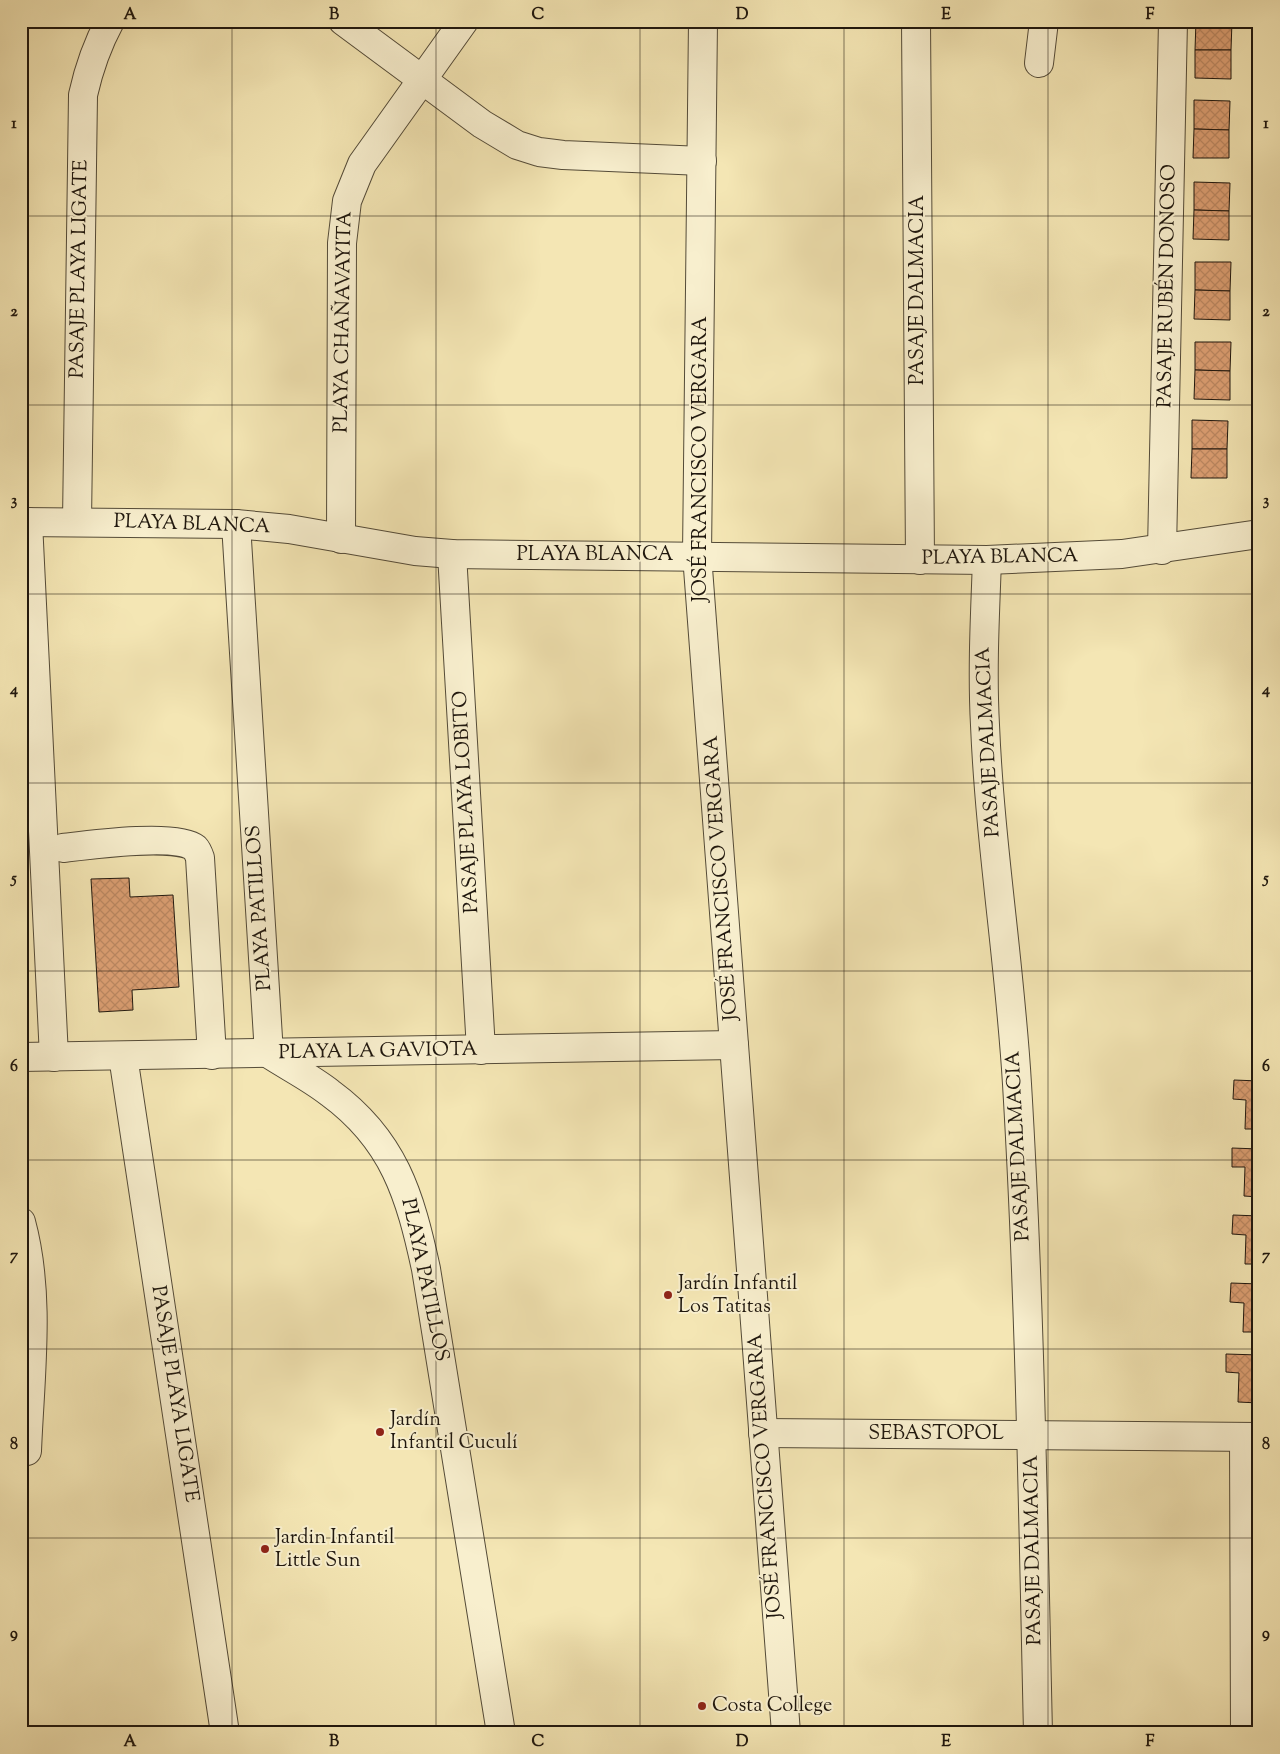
<svg xmlns="http://www.w3.org/2000/svg" width="1280" height="1754" viewBox="0 0 1280 1754" font-family="'Sorts Mill Goudy',serif">
  <style>
    .building { fill: url(#building-cross-hatch); stroke: #1f170e }
    .lines { fill: none; stroke-linecap: round; stroke-linejoin: round }
    .minor-casing { stroke: #544b38; stroke-width: 30 }
    .minor { stroke: #f8efce; stroke-width: 28 }
    .grid { fill: none; stroke: #1f170e; stroke-width: 1; stroke-opacity: 0.55 }
    .poi-dot { fill: #8f2418; stroke: #f8efce; stroke-width: 2 }
    .labels { text-anchor: middle; dominant-baseline: central; stroke-width: 4; stroke-linejoin: round; paint-order: stroke }
    .street-label { font-size: 20px; fill: #1f170e; stroke: #f8efce }
    .poi-label { font-size: 20px; fill: #1f170e; stroke: #f8efce; text-anchor: start }
    .neatline { fill: none; stroke: #1f170e; stroke-width: 2 }
    .grid-label { font-size: 16px; text-anchor: middle; font-weight: bold; fill: #1f170e }
  </style>
  <defs>
    <pattern id="building-cross-hatch" width="8" height="8" patternUnits="userSpaceOnUse" patternTransform="scale(1.25)"><rect width="8" height="8" fill="#dc9f73"/><path d="M0 0l8 8M0 8l8-8" fill="none" stroke="#bc8862"/></pattern>
  </defs>
  <rect width="100%" height="100%" fill="#f4e6b4"/>
  <filter id="stains"><feTurbulence type="fractalNoise" baseFrequency=".004" numOctaves="4"/><feColorMatrix values="0 0 0 0 .2 0 0 0 0 .09 0 0 0 0 .02 0 0 0 .5 -.17"/></filter>
  <radialGradient id="worn" r=".72"><stop offset=".6" stop-color="#630" stop-opacity="0"/><stop offset="1" stop-color="#630" stop-opacity=".3"/></radialGradient>
  <g class="building">
    <polygon points="1196,21 1232,21 1231,50 1195,50"/>
    <polygon points="1195,50 1231,50 1231,79 1195,78"/>
    <polygon points="1194,100 1230,101 1229,130 1194,129"/>
    <polygon points="1194,129 1229,130 1229,158 1193,158"/>
    <polygon points="1194,182 1230,183 1229,211 1194,210"/>
    <polygon points="1194,210 1229,211 1229,240 1193,239"/>
    <polygon points="1195,262 1231,262 1230,291 1195,290"/>
    <polygon points="1195,290 1230,291 1230,320 1194,319"/>
    <polygon points="1195,342 1231,342 1230,371 1195,370"/>
    <polygon points="1195,370 1230,371 1230,400 1194,399"/>
    <polygon points="1192,420 1228,421 1227,449 1192,449"/>
    <polygon points="1192,449 1227,449 1227,478 1191,478"/>
    <polygon points="129,878 130,897 173,895 179,987 132,990 133,1010 99,1012 91,879"/>
    <polygon points="1234,1080 1259,1081 1259,1129 1245,1129 1246,1100 1233,1099"/>
    <polygon points="1232,1148 1259,1149 1259,1197 1244,1196 1245,1167 1232,1167"/>
    <polygon points="1233,1215 1259,1216 1259,1264 1245,1264 1246,1235 1232,1234"/>
    <polygon points="1231,1283 1259,1284 1259,1332 1243,1332 1244,1303 1230,1302"/>
    <polygon points="1226,1354 1259,1355 1259,1403 1238,1402 1239,1373 1226,1372"/>
  </g>
  <g class="lines">
    <g class="minor-casing">
      <g id="minor">
        <polyline points="343,21 482,124 517,145 539,152 563,155 702,161"/>
        <polyline points="703,21 697,555 786,1733"/>
        <polyline points="916,21 920,560"/>
        <polyline points="1039,63 1044,21"/>
        <polyline points="21,522 236,524 289,529 415,551 452,554 987,560 1122,554 1259,534"/>
        <polyline points="28,522 54,1057"/>
        <path d="M77,522l6,-427c6,-27 14,-50 27,-74"/>
        <path d="M236,524l33,530c20,13 42,24 61,39 64,47 80,102 96,176l75,464"/>
        <polyline points="341,539 342,243 347,201 362,164 464,21"/>
        <polyline points="1162,550 1173,21"/>
        <polyline points="452,554 481,1050"/>
        <path d="M987,560c-2,55 -5,110 -2,165 5,120 25,239 32,359 13,216 16,432 21,649"/>
        <path d="M63,848c25,-3 114,-15 132,0 2,2 4,7 5,10l12,197"/>
        <polyline points="123,1056 225,1733"/>
        <polyline points="21,1057 734,1045"/>
        <path d="M21,1222c20,74 9,153 6,229"/>
        <polyline points="763,1433 1259,1437"/>
        <polyline points="1244,1437 1245,1733"/>
      </g>
    </g>
    <use href="#minor" class="minor"/>
  </g>
  <path class="grid" d="M232,21v1712M436,21v1712M640,21v1712M844,21v1712M1048,21v1712M21,216h1238M21,405h1238M21,594h1238M21,783h1238M21,971h1238M21,1160h1238M21,1349h1238M21,1538h1238"/>
  <g class="poi-dot">
    <circle cx="668" cy="1295" r="5"/>
    <circle cx="380" cy="1432" r="5"/>
    <circle cx="265" cy="1549" r="5"/>
    <circle cx="702" cy="1706" r="5"/>
  </g>
  <g class="labels">
    <g class="street-label">
      <text transform="translate(80 269) rotate(-89)">PASAJE PLAYA LIGATE</text>
      <text transform="translate(1168 286) rotate(-89)">PASAJE RUBÉN DONOSO</text>
      <text transform="translate(918 290) rotate(-90)">PASAJE DALMACIA</text>
      <text transform="translate(344 322) rotate(-89)">PLAYA CHAÑAVAYITA</text>
      <text transform="translate(701 459) rotate(-90)">JOSÉ FRANCISCO VERGARA</text>
      <text transform="translate(192 525) rotate(2)">PLAYA BLANCA</text>
      <text x="595" y="555">PLAYA BLANCA</text>
      <text transform="translate(1000 558) rotate(-1)">PLAYA BLANCA</text>
      <text transform="translate(989 742) rotate(-93)">PASAJE DALMACIA</text>
      <text transform="translate(467 802) rotate(-93)">PASAJE PLAYA LOBITO</text>
      <text transform="translate(722 878) rotate(-94)">JOSÉ FRANCISCO VERGARA</text>
      <text transform="translate(260 908) rotate(-94)">PLAYA PATILLOS</text>
      <text transform="translate(378 1052) rotate(-1)">PLAYA LA GAVIOTA</text>
      <text transform="translate(1019 1146) rotate(-93)">PASAJE DALMACIA</text>
      <text transform="translate(424 1280) rotate(78)">PLAYA PATILLOS</text>
      <text transform="translate(174 1394) rotate(81)">PASAJE PLAYA LIGATE</text>
      <text x="936" y="1434">SEBASTOPOL</text>
      <text transform="translate(766 1476) rotate(-94)">JOSÉ FRANCISCO VERGARA</text>
      <text transform="translate(1034 1550) rotate(-91)">PASAJE DALMACIA</text>
    </g>
    <g class="poi-label">
      <text x="678" y="1284">Jardín Infantil<tspan x="678" dy="23">Los Tatitas</tspan></text>
      <text x="390" y="1420">Jardín<tspan x="390" dy="23">Infantil Cuculí</tspan></text>
      <text x="275" y="1538">Jardin Infantil<tspan x="275" dy="23">Little Sun</tspan></text>
      <text x="712" y="1706">Costa College</text>
    </g>
  </g>
  <rect width="1280" height="1754" fill="none" stroke="#f4e6b4" stroke-width="55"/>
  <rect x="28" y="28" width="1224" height="1698" class="neatline"/>
  <g class="grid-label">
    <text x="130" y="19">A</text>
    <text x="334" y="19">B</text>
    <text x="538" y="19">C</text>
    <text x="742" y="19">D</text>
    <text x="946" y="19">E</text>
    <text x="1150" y="19">F</text>
    <text x="14" y="128">1</text>
    <text x="1266" y="128">1</text>
    <text x="14" y="316">2</text>
    <text x="1266" y="316">2</text>
    <text x="14" y="505">3</text>
    <text x="1266" y="505">3</text>
    <text x="14" y="694">4</text>
    <text x="1266" y="694">4</text>
    <text x="14" y="883">5</text>
    <text x="1266" y="883">5</text>
    <text x="14" y="1071">6</text>
    <text x="1266" y="1071">6</text>
    <text x="14" y="1260">7</text>
    <text x="1266" y="1260">7</text>
    <text x="14" y="1449">8</text>
    <text x="1266" y="1449">8</text>
    <text x="14" y="1638">9</text>
    <text x="1266" y="1638">9</text>
    <text x="130" y="1746">A</text>
    <text x="334" y="1746">B</text>
    <text x="538" y="1746">C</text>
    <text x="742" y="1746">D</text>
    <text x="946" y="1746">E</text>
    <text x="1150" y="1746">F</text>
  </g>
  <rect width="100%" height="100%" filter="url(#stains)"/>
  <rect width="100%" height="100%" fill="url(#worn)"/>
</svg>
